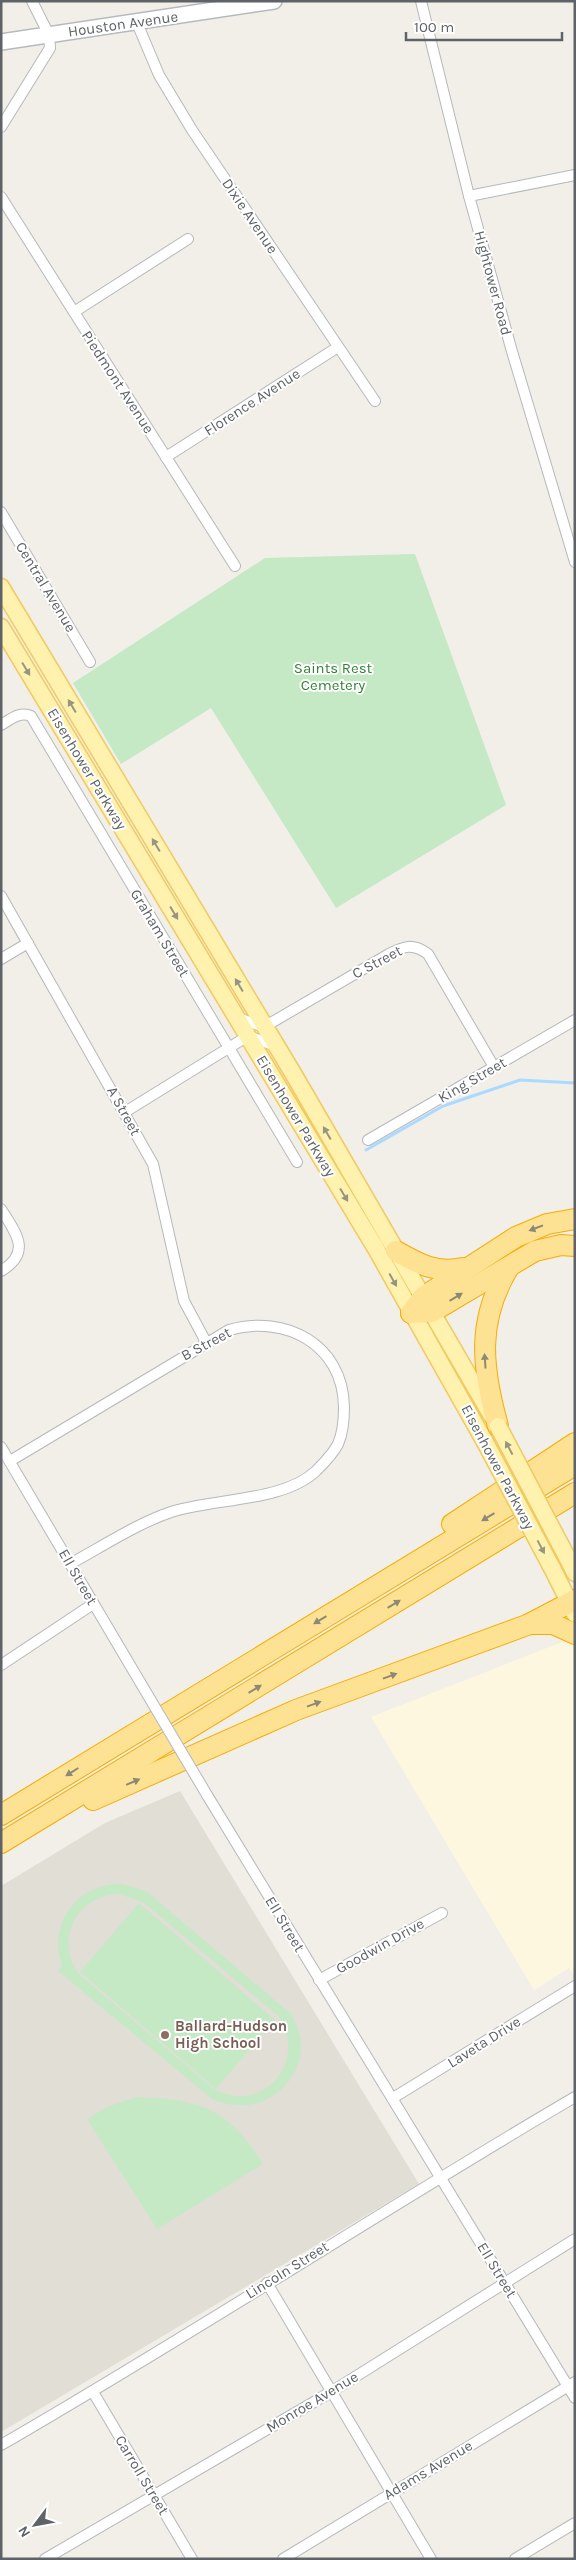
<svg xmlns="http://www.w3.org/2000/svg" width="576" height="2560" viewBox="0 0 576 2560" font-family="Karla,sans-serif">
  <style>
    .commercial { fill: #fef7e0 }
    .education { fill: #e1ded6 }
    .green { fill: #c5e8c5; fill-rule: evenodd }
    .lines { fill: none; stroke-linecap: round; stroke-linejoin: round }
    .stream { stroke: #aadaff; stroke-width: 3 }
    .street-casing { stroke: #b5b8bc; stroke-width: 12 }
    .secondary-casing { stroke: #b6babf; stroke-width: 18 }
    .primary-casing { stroke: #f2c960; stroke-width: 19 }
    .highway-casing { stroke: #f9ab00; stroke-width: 22 }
    .street { stroke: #fff; stroke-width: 10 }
    .secondary { stroke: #fff; stroke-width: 15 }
    .primary { stroke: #fff2af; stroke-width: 16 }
    .highway { stroke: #fde293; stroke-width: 20 }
    .street-bridge-casing { stroke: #b5b8bc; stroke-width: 12; stroke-linecap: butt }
    .primary-bridge-casing { stroke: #f2c960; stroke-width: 19; stroke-linecap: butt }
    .street-bridge { stroke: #fff; stroke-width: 10 }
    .primary-bridge { stroke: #fff2af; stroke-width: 16 }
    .oneway { fill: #979581 }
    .oneway2 { fill: #8e8975 }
    .education-dot { fill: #8d6e63; stroke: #fff; stroke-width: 2 }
    .labels { text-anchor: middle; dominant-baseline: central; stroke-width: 4; stroke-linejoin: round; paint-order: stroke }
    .street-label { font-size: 15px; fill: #5f6368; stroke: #fff }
    .park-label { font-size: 15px; fill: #348238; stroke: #fff }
    .education-label { font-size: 15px; font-weight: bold; fill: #785e54; stroke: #fff; text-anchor: start }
  </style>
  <rect width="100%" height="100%" fill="#f1efe8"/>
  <polygon class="commercial" points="575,1637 575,1977 569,1968 534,1990 371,1717"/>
  <polygon class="education" points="180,1791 419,2184 1,2432 1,1886 105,1823"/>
  <g class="green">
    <polygon points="415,554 506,805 336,908 211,708 121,764 73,683 265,558"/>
    <path d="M122,1884l24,7 145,123c33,53 -24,111 -79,85l-154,-128 4,-5c-15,-43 16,-84 60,-82zM119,1894l24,8 134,113c33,45 -13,101 -63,74l-136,-116c-24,-35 0,-78 41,-79z"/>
    <polygon points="139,1903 275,2020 216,2089 80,1972"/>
    <path d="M136,2097c64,2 92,11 127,67l-106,65 -70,-110 20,-12z"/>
  </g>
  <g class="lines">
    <polyline class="stream" points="366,1150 443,1106 520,1080 575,1083"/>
    <g class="street-casing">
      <g id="street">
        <polyline points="421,1 469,196 511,348 575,562"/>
        <polyline points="137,23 159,75 192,130 375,401"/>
        <polyline points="1,127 50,48 49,35 32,1"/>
        <polyline points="469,196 575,175"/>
        <polyline points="1,197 235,566"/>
        <polyline points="74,312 188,239"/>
        <polyline points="166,457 338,347"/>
        <polyline points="1,512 90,662"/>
        <path d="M1,725c10,-6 19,-14 30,-9l266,446"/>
        <polyline points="1,896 153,1164 184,1301 206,1342"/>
        <polyline points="1,959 28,943"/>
        <path d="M238,1018l26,9 125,-73c15,-8 24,-11 39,0l66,113"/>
        <polyline points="125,1112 248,1036 276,1046"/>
        <polyline points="368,1140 575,1020"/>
        <path d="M1,1209c14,23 32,43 0,62"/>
        <polyline points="1,1447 140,1682"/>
        <path d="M10,1461l219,-131c56,-16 114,14 115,77 0,12 -1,26 -6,37 -5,10 -14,19 -22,27 -33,31 -102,27 -145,41 -35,12 -68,34 -101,52"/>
        <polyline points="1,1665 93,1604"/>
        <polyline points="207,1795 575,2398"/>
        <polyline points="319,1980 442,1913"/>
        <polyline points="393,2098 575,1986"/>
        <polyline points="267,2283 431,2559"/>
        <polyline points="93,2392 192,2559"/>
        <path d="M1,2445c194,-112 381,-235 574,-348"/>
        <polyline points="45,2559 331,2392 575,2239"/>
        <polyline points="283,2559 575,2382"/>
        <polyline points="515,2559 575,2523"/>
      </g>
    </g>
    <g class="secondary-casing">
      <polyline id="secondary" points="1,42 274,1"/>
    </g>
    <g class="primary-casing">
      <g id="primary">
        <polyline points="1,587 294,1075 492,1416"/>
        <polyline points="1,627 375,1247 485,1442"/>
        <polyline points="568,1559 575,1573"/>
        <polyline points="552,1568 575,1614"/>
      </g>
    </g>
    <g class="highway-casing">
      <g id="highway">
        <path d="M396,1251c23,13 40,23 67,17"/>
        <polyline points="411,1313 423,1297 516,1237 547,1224 575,1219"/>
        <polyline points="411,1313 432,1312 535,1251 561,1245 575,1246"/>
        <path d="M498,1426c-16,-58 -22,-105 11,-159"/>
        <polyline points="452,1524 575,1443"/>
        <polyline points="531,1624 553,1624 575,1634"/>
        <polyline points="93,1800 296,1710 527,1625 575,1600"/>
        <polyline points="1,1815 575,1465"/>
        <polyline points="1,1843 575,1493"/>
      </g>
    </g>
    <use href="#street" class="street"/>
    <use href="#secondary" class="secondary"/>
    <use href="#primary" class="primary"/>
    <use href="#highway" class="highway"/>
    <g class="street-bridge-casing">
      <polyline id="street-bridge" points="140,1682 207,1795"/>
    </g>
    <g class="primary-bridge-casing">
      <g id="primary-bridge">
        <polyline points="498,1426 568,1559"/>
        <polyline points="485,1442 552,1568"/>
      </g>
    </g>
    <use href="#street-bridge" class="street-bridge"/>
    <use href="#primary-bridge" class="primary-bridge"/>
  </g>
  <defs><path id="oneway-solid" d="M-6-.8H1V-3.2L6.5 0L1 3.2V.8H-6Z" transform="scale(1.25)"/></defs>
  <g class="oneway">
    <use href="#oneway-solid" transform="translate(26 669) rotate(59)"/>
    <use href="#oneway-solid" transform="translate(72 706) rotate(-121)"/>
    <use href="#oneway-solid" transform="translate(156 845) rotate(-121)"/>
    <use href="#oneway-solid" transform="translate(174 913) rotate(59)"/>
    <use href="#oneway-solid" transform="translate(239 985) rotate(-121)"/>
    <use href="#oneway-solid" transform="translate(327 1133) rotate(-120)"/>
    <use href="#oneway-solid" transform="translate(344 1195) rotate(59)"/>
    <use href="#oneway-solid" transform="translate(393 1280) rotate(61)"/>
    <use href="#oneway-solid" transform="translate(509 1448) rotate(-118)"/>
    <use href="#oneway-solid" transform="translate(541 1547) rotate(62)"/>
  </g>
  <g class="oneway2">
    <use href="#oneway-solid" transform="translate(536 1228) rotate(159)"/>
    <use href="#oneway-solid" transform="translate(456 1297) rotate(-31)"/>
    <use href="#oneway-solid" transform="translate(485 1361) rotate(-94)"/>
    <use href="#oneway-solid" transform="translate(488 1517) rotate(149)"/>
    <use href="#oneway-solid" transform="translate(394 1604) rotate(-31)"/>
    <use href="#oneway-solid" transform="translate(320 1620) rotate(149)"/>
    <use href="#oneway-solid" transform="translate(390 1676) rotate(-20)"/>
    <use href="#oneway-solid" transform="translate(255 1689) rotate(-31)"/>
    <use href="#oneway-solid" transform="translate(314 1704) rotate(-20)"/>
    <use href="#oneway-solid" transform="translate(72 1772) rotate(148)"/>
    <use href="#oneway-solid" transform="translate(133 1782) rotate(-23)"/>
  </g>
  <circle class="education-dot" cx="165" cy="2035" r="5"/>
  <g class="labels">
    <g class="street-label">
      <text transform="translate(123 24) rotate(-8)">Houston Avenue</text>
      <text transform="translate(250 216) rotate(56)">Dixie Avenue</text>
      <text transform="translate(493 283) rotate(75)">Hightower Road</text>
      <text transform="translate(118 382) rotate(57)">Piedmont Avenue</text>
      <text transform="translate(252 402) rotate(-33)">Florence Avenue</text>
      <text transform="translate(46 587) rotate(59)">Central Avenue</text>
      <text transform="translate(87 769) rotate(59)">Eisenhower Parkway</text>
      <text transform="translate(160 933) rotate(59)">Graham Street</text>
      <text transform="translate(377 962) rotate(-28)">C Street</text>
      <text transform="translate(472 1080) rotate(-30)">King Street</text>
      <text transform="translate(124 1111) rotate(61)">A Street</text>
      <text transform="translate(296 1116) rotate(59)">Eisenhower Parkway</text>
      <text transform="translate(206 1344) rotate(-28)">B Street</text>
      <text transform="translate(498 1467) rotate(62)">Eisenhower Parkway</text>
      <text transform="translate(78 1577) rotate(60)">Ell Street</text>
      <text transform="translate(285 1924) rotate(59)">Ell Street</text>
      <text transform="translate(380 1946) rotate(-29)">Goodwin Drive</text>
      <text transform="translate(484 2042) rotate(-32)">Laveta Drive</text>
      <text transform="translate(287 2270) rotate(-32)">Lincoln Street</text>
      <text transform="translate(497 2270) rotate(59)">Ell Street</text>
      <text transform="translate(312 2402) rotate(-31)">Monroe Avenue</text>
      <text transform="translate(428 2470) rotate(-31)">Adams Avenue</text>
      <text transform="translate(142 2475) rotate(59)">Carroll Street</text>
    </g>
    <g class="park-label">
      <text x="333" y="668">Saints Rest<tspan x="333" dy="17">Cemetery</tspan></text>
    </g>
    <g class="education-label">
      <text x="175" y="2026">Ballard-Hudson<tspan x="175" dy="17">High School</tspan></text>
    </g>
  </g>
  <rect width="576" height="2560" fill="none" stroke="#5f6368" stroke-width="5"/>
  <g transform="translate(35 2525) rotate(238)" stroke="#ffffff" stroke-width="4" paint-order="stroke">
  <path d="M0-4L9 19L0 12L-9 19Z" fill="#5f6368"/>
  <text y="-8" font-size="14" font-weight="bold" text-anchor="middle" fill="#5f6368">N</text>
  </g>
  <path d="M406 32v8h156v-8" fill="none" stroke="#5f6368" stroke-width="2.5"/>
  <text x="414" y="32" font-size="15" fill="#5f6368" stroke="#ffffff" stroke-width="4" paint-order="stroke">100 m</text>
</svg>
